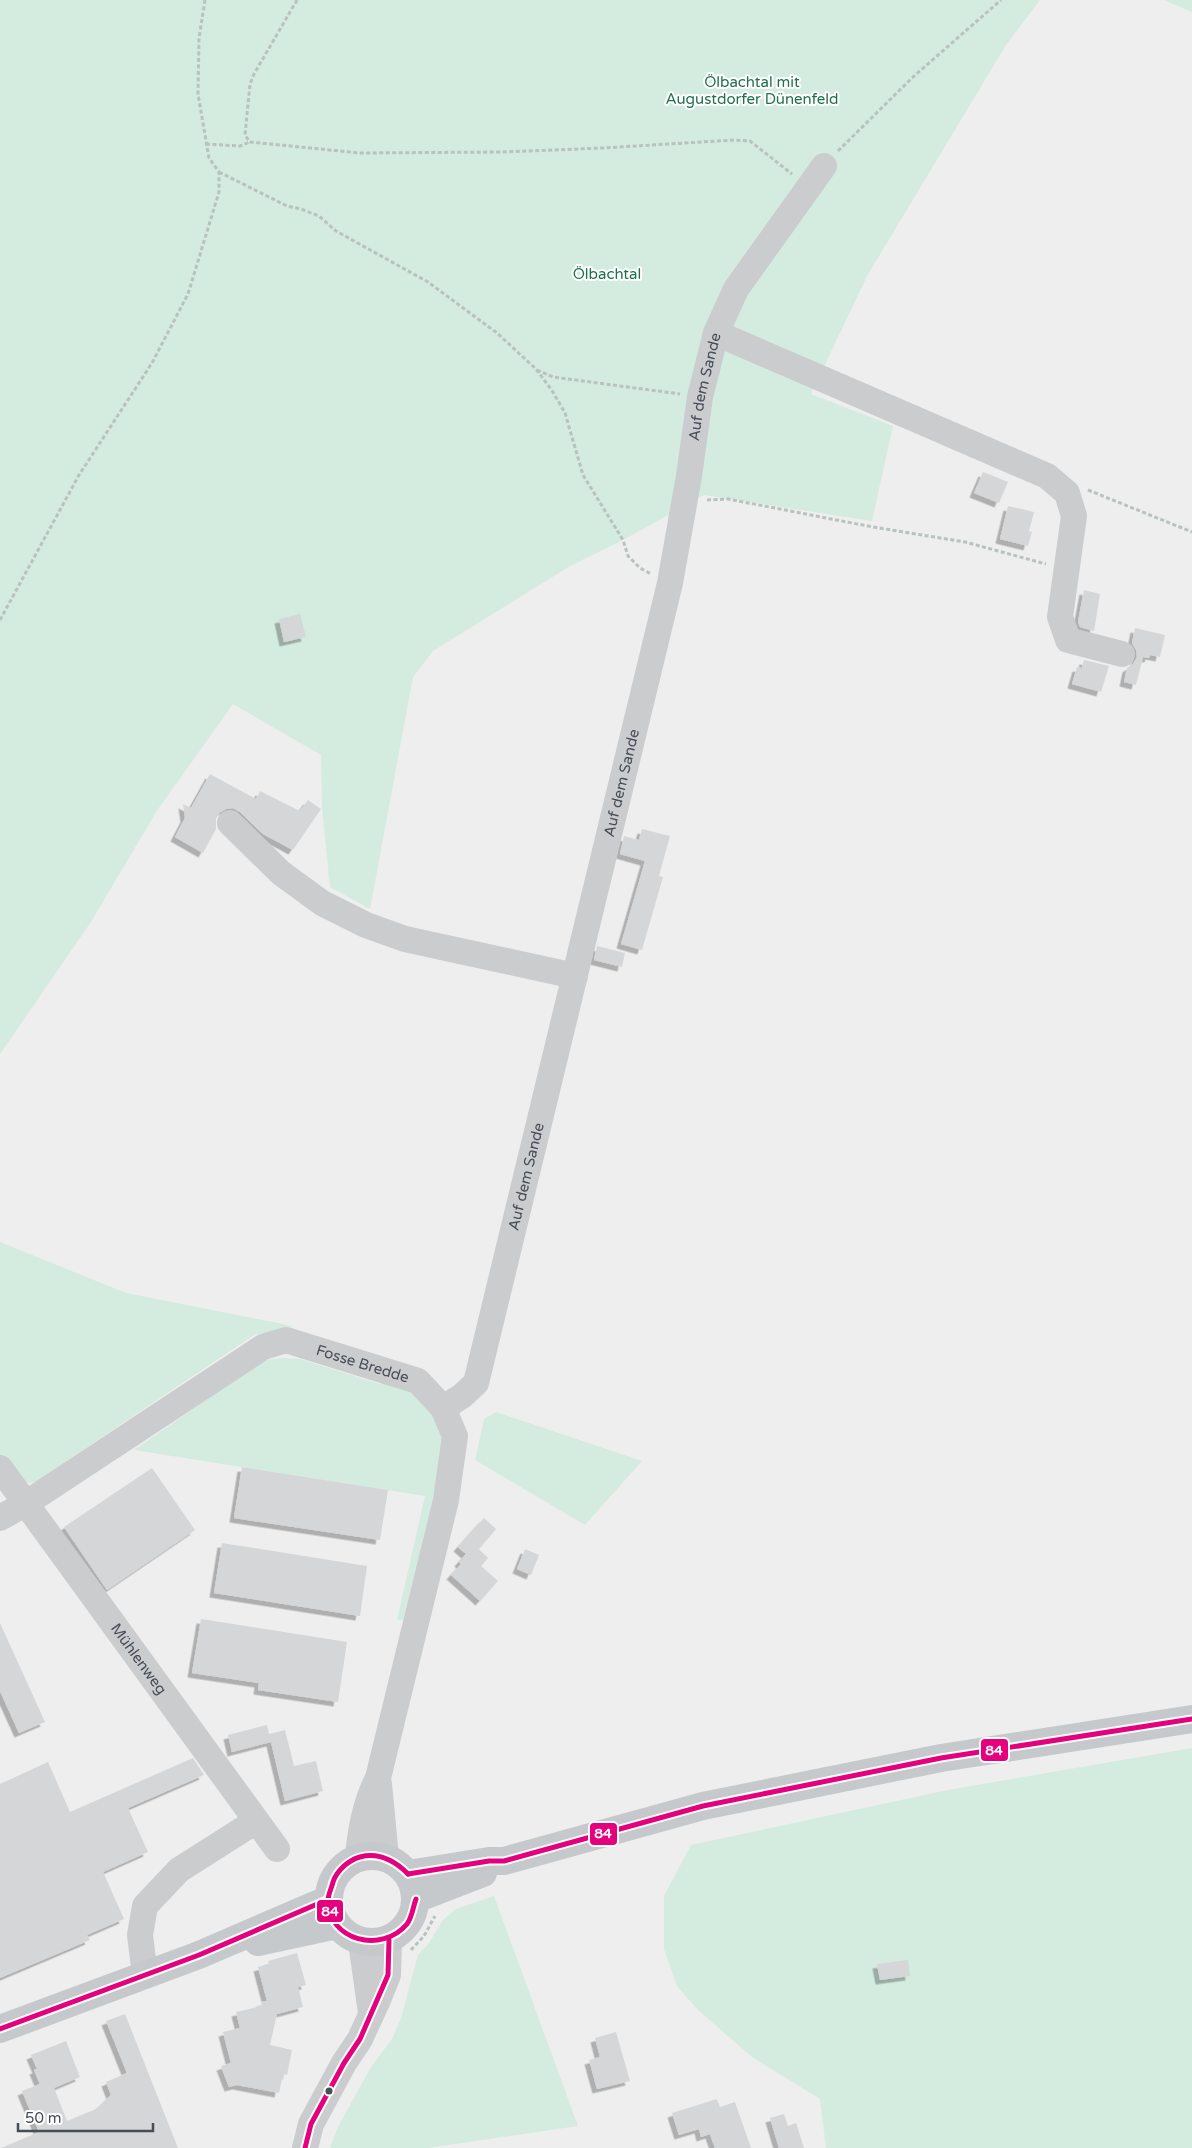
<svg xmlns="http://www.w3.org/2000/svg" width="1192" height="2148" viewBox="0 0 1192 2148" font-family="'Varela Round',sans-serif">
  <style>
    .green { fill: #d4ebdf }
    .building { fill: #d5d6d8; filter: url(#shadow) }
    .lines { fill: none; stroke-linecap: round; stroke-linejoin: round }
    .path { stroke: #b8c2bf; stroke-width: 3; stroke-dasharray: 4 2.5; stroke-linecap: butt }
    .minor { stroke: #caccce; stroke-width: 26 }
    .major { stroke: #c6c9cb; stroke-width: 28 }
    .bus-1-casing { stroke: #fff; stroke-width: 9 }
    .bus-1 { stroke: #e5007d; stroke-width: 5 }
    .bus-dot { fill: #474e58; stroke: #fff; stroke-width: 2 }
    .labels { text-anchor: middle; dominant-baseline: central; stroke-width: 4; stroke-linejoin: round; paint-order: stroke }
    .park-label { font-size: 15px; fill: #20704e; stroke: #fff }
    .street-label { font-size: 15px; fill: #474e58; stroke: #fff }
    .line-badge { stroke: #fff; stroke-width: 2 }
    .badge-label { font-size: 14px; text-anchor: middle; font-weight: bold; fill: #fff }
  </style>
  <defs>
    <filter id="shadow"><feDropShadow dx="-4.5" dy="4.5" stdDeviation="0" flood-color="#0004"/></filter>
  </defs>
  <rect width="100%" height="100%" fill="#eee"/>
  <g class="green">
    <polygon points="0,0 1040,0 1006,45 867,276 811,394 893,426 872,521 704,495 623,540 570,566 433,651 413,677 370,909 330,887 322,809 321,755 233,704 156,812 91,922 0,1054"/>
    <polygon points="1164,0 1192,0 1192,12"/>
    <path d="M0,1242l126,51 167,33c-5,4 -31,7 -39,9l-219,147 -18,2 -17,-22z"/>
    <path d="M282,1358l18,1 80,25 2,-4c11,4 22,7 32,14 14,10 31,35 30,53 -1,7 -3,15 -4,23l-37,150h-6l28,-124 -291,-46 120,-83 13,-7z"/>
    <polygon points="496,1412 642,1461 585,1525 475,1460 484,1419"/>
    <polygon points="1192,1748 1192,2148 826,2148 820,2099 752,2057 698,2010 677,1986 664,1949 664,1896 691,1845 948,1790"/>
    <polygon points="494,1896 578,2126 428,2148 330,2148 338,2127 371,2067 392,2039 401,2018 418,1955 429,1943 443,1920 456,1909"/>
  </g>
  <g class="building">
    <polygon points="983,472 1008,482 999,503 974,493"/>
    <polygon points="1008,506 1034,512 1029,531 1032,532 1028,546 1000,539"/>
    <polygon points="1084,590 1100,594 1094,631 1080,627 1078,622"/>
    <polygon points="300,614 306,637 284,642 279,619"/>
    <polygon points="1135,628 1165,635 1160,657 1150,655 1149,658 1143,657 1136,685 1124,682 1127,668 1133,664 1137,657 1136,650 1132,643"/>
    <polygon points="1084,660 1109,666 1101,692 1072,684 1077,667 1082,668"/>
    <polygon points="210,774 256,799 260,791 300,811 308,800 321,809 293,850 263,834 240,812 233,808 226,809 219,813 216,819 216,829 203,853 175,837 185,818 183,804 191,808"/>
    <polygon points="642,829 670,836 659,876 663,877 642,950 621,944 645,861 620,854 624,836 639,840"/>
    <polygon points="597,946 625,953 622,967 594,960"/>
    <polygon points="242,1467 388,1490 380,1540 234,1518"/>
    <polygon points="152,1468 195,1530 107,1590 64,1527"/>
    <polygon points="484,1518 496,1529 479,1549 488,1558 481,1566 498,1581 480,1601 451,1575 461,1564 459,1562 466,1554 458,1547"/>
    <polygon points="222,1543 367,1566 360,1616 214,1593"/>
    <polygon points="525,1549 539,1555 531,1575 517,1569"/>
    <polygon points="201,1619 347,1642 338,1702 258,1690 259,1683 192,1673"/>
    <polygon points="0,1623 45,1722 19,1733 0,1691"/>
    <polygon points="267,1725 269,1734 285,1730 294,1766 316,1761 323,1791 285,1801 271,1742 232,1752 228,1735"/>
    <polygon points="193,1758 204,1775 128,1808 148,1852 103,1872 124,1919 87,1935 90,1940 0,1978 0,1784 48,1762 70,1812"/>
    <polygon points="297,1953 306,1985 298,1987 303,2007 277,2014 270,2045 292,2050 287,2075 283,2074 279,2093 237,2085 229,2087 221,2066 231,2063 223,2032 240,2028 236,2012 262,2006 261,2002 267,2001 258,1967 269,1964 268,1961"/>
    <polygon points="908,1960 910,1976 880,1980 877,1964"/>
    <polygon points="125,2014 178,2148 1,2148 39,2132 22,2091 40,2084 34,2070 37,2069 31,2055 66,2041 80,2077 54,2088 67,2121 96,2109 111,2095 106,2082 127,2073 106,2021"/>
    <polygon points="616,2032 630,2081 597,2089 589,2060 600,2057 595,2038"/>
    <polygon points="717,2099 720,2107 735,2102 751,2148 715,2148 710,2134 701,2137 699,2129 679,2135 672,2113"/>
    <polygon points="784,2114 788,2126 796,2123 804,2148 779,2148 770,2118"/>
  </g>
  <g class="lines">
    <g class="path">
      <polyline points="297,0 254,74 250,84 245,135 250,142 360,153 501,152 603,148 734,140 750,141 792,174"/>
      <polyline points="206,144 240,146 250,142"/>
      <polyline points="838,151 913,77 1001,0"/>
      <polyline points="219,172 287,206 301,209 319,216 336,231 428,282 497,333 536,369 553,392 565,413 583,475 623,540 628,556 640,568 651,574"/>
      <polyline points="537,370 553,377 680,394"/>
      <polyline points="1088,490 1192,532"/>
      <polyline points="707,500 728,499 873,527 965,542 1046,564"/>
      <polyline points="0,620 79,475 152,363 188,294 219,192 219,172 209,158 198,94 199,38 205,0"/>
      <polyline points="411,1950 424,1936 435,1916"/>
    </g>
    <g class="minor">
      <polyline points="716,333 1047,476 1067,493 1074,516 1060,617 1068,640 1122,654"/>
      <polyline points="230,823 281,873 322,903 366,925 405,939 575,976"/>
      <path id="s1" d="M443,1408l19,-12 14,-13 194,-800 19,-107 11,-79 16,-64 20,-44 88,-123"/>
      <path id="s2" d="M0,1468l277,381"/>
      <path id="s3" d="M0,1518l25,-14 238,-157 23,-7 132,41 25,27 12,28 -9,64 -68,278c-13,25 -18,52 -20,80"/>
      <polyline points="379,1784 386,1857"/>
      <polyline points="361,1942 371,2013"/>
      <polyline points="145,1975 140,1935 145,1906 179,1870 256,1821"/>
      <polyline points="305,2148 311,2124 344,2063 360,2039 377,2002 388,1975 389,1940"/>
    </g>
    <g class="major">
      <circle cx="372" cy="1899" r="43"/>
      <polyline points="408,1874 489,1861 504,1861 703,1806 941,1758 1192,1719"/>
      <polyline points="416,1899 483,1873"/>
      <polyline points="258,1942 337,1925"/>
      <polyline points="0,2029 199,1955 329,1899"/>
    </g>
    <g class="bus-1-casing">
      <g id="bus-1">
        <polyline points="408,1874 489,1861 504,1861 703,1806 941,1758 1192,1719"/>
        <path d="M408,1874c-13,-13 -29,-22 -48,-17 -11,3 -23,13 -27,25 -1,5 -5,13 -5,18 0,41 54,54 79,24 5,-6 6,-17 9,-25"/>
        <polyline points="0,2029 199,1955 329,1899"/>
        <polyline points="305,2148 311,2124 344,2063 360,2039 388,1975 389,1940"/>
      </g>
    </g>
    <use href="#bus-1" class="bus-1"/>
  </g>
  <circle class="bus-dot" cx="329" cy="2091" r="4.5"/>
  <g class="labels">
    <g class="park-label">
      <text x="752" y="82">Ölbachtal mit<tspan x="752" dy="17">Augustdorfer Dünenfeld</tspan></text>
      <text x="607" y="274">Ölbachtal</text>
    </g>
    <g class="street-label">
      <text stroke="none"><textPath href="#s1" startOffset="1064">Auf dem Sande</textPath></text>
      <text stroke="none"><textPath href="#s1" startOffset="659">Auf dem Sande</textPath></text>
      <text stroke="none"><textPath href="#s1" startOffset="254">Auf dem Sande</textPath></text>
      <text stroke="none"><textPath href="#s3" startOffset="418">Fosse Bredde</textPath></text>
      <text stroke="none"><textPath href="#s2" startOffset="236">Mühlenweg</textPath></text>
    </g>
  </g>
  <g class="line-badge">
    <rect x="980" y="1738" width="29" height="24" rx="5" fill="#e5007d"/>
    <rect x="589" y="1822" width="29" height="24" rx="5" fill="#e5007d"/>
    <rect x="316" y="1899" width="28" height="24" rx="5" fill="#e5007d"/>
  </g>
  <g class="badge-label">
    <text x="994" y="1755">84</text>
    <text x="603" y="1838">84</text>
    <text x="330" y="1916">84</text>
  </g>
  <path d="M18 2123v8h135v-8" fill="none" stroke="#474e58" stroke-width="2.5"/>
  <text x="25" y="2123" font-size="15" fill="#474e58" stroke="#ffffff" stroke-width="4" paint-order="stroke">50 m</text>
</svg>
